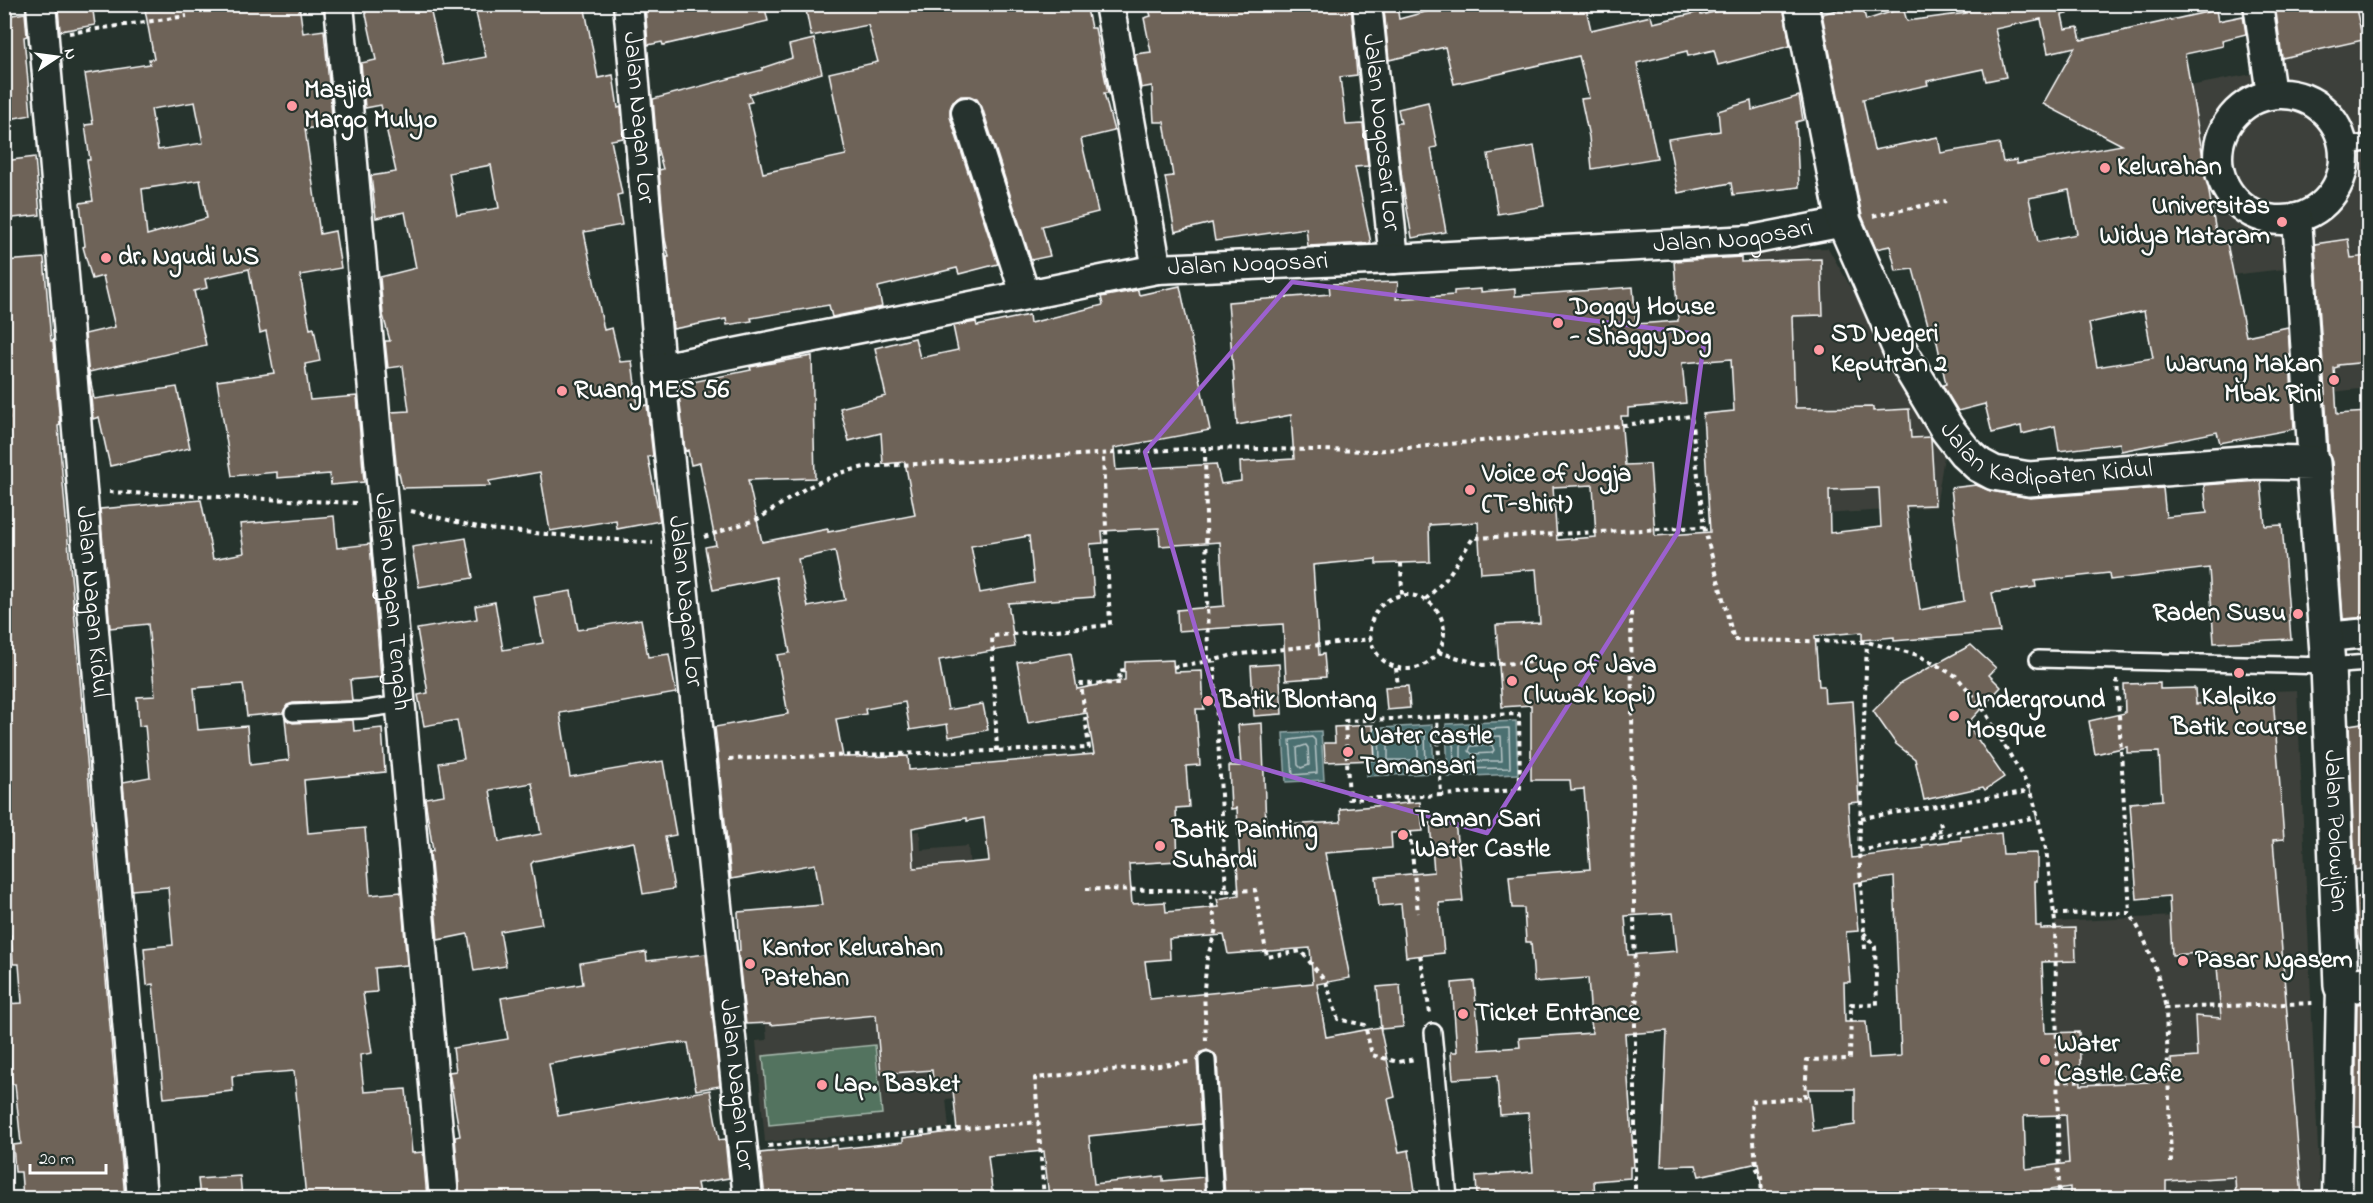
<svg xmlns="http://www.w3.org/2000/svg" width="2373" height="1203" viewBox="0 0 2373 1203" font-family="'Indie Flower',sans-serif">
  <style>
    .built { fill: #3c413a }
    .green { fill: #52735e; stroke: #a8b9ae; stroke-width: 1.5 }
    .water { fill: #4b6f71; stroke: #93a9aa; stroke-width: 1.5 }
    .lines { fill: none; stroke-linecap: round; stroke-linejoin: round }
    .shore { stroke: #b7c5c6; stroke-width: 1.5 }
    .building { fill: #6e6359; stroke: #fff; stroke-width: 1.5; fill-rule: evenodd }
    .service-casing { stroke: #fff; stroke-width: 20 }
    .minor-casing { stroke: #fff; stroke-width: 33 }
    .tertiary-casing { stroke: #fff; stroke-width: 38 }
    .path { stroke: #fff; stroke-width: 4; stroke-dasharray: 4.5 4.5; stroke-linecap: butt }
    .service { stroke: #26332d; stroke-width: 15 }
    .minor { stroke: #26332d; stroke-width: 28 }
    .tertiary { stroke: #26332d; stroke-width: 33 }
    .marked { fill: none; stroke: #9c61cf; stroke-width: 4.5; stroke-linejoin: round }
    .poi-dot { fill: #ff9aa2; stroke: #26332d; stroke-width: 2 }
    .labels { text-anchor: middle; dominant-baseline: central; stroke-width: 4.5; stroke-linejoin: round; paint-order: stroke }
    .poi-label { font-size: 26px; font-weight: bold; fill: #fff; stroke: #26332d; text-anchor: start }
    .street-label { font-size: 26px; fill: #fff; stroke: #26332d }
  </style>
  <rect width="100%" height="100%" fill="#26332d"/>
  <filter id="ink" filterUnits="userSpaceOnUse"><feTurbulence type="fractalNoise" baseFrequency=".0167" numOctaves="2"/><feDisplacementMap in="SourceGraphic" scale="12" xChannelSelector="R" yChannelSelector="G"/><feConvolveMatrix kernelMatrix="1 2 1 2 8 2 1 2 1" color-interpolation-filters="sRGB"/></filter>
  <g filter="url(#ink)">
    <g class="built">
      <polygon points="2269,5 2366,5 2368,16 2368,388 2297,396 2284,269 2206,278 2174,89 2283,68"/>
      <polygon points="1828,248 1945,450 1936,507 1758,518 1747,250"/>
      <polygon points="2297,690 2320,1193 2215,1198 2059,1198 2055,922 2175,916 2163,696"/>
      <polygon points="920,831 921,850 968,846 976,929 998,1095 946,1099 949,1128 765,1142 756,1041 767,1040 759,943 871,934 863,836"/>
    </g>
    <polygon class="green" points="875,1045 882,1114 769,1125 763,1056"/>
    <g class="water">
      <polygon points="1516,721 1518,774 1448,777 1446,724"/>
      <polygon points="1432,725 1434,773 1367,776 1367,761 1374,760 1365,729"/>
      <polygon points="1321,731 1324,780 1286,782 1283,733"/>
    </g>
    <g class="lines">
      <g class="shore">
        <polygon points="1509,728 1510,768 1454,769 1453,731"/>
        <polygon points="1425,732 1426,767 1378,768 1380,759 1379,735"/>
        <polygon points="1501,736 1502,761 1461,761 1461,738"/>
        <polygon points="1312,737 1315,740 1317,773 1293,775 1290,740"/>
        <polygon points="1418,740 1418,760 1388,760 1388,742"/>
        <polygon points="1306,745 1308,748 1309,765 1301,768 1298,765 1297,748"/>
        <polygon points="1492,745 1494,750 1492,753 1472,754 1469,751 1471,746"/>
      </g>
    </g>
    <g class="building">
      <polygon points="76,4 92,4 95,25 60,31 58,8"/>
      <path d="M144,4h155l4,29 21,-3 8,85 -8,2 1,9 -20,3 15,105 15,-3 6,37 -41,7 10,54 4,-1 6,33 -15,3 5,36 47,-4 7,86 -33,3 -1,-11 -53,4v-6l-45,4 -15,-95 57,-8 -8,-42 -6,2 -11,-64 -44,10 2,9 -13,3 12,54 -117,27 5,27 83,-12 13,61 -80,18 -11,-49 -6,2 -8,-85 30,-7 -12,-51 -11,3 -9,-32 2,-1 -5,-43 13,-2 -6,-41h3l-5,-35 8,-1 -8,-50 65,-10 -1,-5h5zM195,102l8,41 -45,7 -7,-41zM200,180l7,38 -60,17 -5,-46z"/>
      <path d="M391,4h38l14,61 43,-8 -12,-53h110l14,74 15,-3 5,33 3,-1 2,31 -12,2 11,54 -5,1 5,30 -38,7 20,98 8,-2 8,34 12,-1 6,46 9,-2 6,51 -5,1 12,64 -43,8 -1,-9 -66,11 -10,-59 -51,9 1,5 -88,2 -3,-15h-2l-6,-61 18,-1 -6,-45 -15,2 -3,-27h5l-7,-26 -3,-38 36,-9 -11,-56 -29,6 -5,-42 25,-4 -15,-67 -16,3 -4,-45 15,-3 -11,-50zM491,165l8,43 -42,7 -8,-42z"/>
      <polygon points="645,4 764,4 768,21 663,45 662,42 648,45"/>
      <polygon points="837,4 1086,4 1091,28 1095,28 1108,93 1104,93 1114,131 1081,139 1098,212 1042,226 1050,256 1031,260 982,107 977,99 970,96 961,96 953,101 950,109 950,117 998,264 959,274 957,268 878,287 882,307 832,317 829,305 751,318 752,321 727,325 726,319 673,329 667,257 669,257 665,239 659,170 663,169 657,147 653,99 762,70 762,68 792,58 789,45 814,39 822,73 749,94 752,102 747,103 763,173 846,155 829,73 878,62 868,25 811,36 806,10"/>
      <polygon points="1147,4 1269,4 1270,11 1313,4 1351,4 1357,75 1340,77 1346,125 1363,124 1368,166 1355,167 1371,243 1308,246 1306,228 1215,241 1212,223 1175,232 1165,177 1173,176 1164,122 1154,122 1152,86 1141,88 1135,54 1151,52 1144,18 1151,16"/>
      <polygon points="1455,4 1564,4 1565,9 1585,4 1591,30 1651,16 1653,23 1700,12 1701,15 1748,4 1783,4 1790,46 1718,65 1714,50 1688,56 1687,51 1637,63 1657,158 1592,169 1589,137 1581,99 1589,98 1579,56 1454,84 1445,47 1389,60 1384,9 1397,6 1399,19"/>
      <path d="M1858,4h4l4,16 37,-12 4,13 59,-8 -1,-4 21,-5h80l1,10 -5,1 3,14 13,-2 3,13 135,-30 2,11 25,-5 3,18 -24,6 1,6 -38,8 33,190 9,-1 19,93 42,-9 6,102 -74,14 -3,-11 -96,19 -1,-8 -61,8 -4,-25 -33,8 -1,-8 -29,7 -7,-29 -27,7 -14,-23 -1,-3 3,-1 -13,-60 -5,1 -15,-56 -17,2 -6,-25 -14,3 -14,-33 -40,-202zM2041,19l7,34 27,-6 -32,57 79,41 -105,19v-4l-14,2 -4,-19 -58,10 -3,-16 -64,13 -11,-51 65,-14 -1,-4 56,-12 3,12 20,-4 -11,-48zM2069,190l8,44 -39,8 -9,-44zM2144,311l9,47 -56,9 -8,-44z"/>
      <polygon points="2275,4 2355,4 2363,40 2282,58"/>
      <polygon points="25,13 27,36 24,37 31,115 4,120 6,16"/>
      <polygon points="1799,96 1803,120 1796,122 1799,187 1733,195 1731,183 1678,193 1668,139 1720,131 1718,111 1751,101 1752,110"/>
      <polygon points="1428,102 1437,147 1431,148 1446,232 1412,238 1402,180 1396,123 1401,123 1398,109"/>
      <polygon points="1534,146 1544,206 1498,214 1488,154"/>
      <polygon points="35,157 40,215 4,219 4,161"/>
      <polygon points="2348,239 2351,258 2368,256 2368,362 2338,365 2338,367 2334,368 2337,414 2368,412 2368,617 2343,619 2332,462 2329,453 2315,244"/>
      <path d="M1741,257v5l80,-3 2,56 -31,1 3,92 78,-1v4l36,-2 2,29 19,-1 1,2 4,66 -29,1 14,104 44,-9 -13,-113 25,-3 15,6 39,7 133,-10 3,29 41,-4 -3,-28 57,-4 4,45 17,-1 9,114 -77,4 -5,-75 -99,12 -1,-7 -74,8 1,6 -44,6 8,39 -106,9v-4l-32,3v-8l-47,4 4,50h5l1,17 28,-2 6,101 -11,1 4,55 71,-10 -1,-3 39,-5v-3l40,-4 2,21 34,-1v28h-2l1,45h5v3l34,-1 1,33 -34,1 3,71 34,-1 2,53 91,-4 -1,-22 26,-2 -2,-41 26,2 -5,-66 -44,3 -3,-59 -32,3 -7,-96 32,-3 -3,-48 -32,1v-6l-32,7 -6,-33 36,-8 -1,-29 36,-1v6l35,-1 1,16 77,-7 11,142 -11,1 29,358h-66l-1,-21 -69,4v17h-96v-11l-51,7 1,4h-257l-5,-35 -59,13 -3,-11 -35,1 6,-135 -42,3 9,133h-4v11l-36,3 1,17h-118l-1,-22 57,-4 -5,-59 -28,2 -3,-39 -44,3 -2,-27h6l-5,-69 22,-2 6,69 40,-3 -1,-9 73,-5 -4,-55 -54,4 -3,-40h-5l-2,-34h-12l-3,-32 81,-7 -6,-80 -13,1 -1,-10h-39v-75l-29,2 -6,-82 44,-2 -4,-54 -55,4 -3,-51 -49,3 1,37 -54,2v-5l-63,6 6,90 5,-1 2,23 -40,3 -3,-56 -105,7 -1,-21 47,-4 -4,-64 -60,4 -1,-18 -57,3 1,12 -13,1 4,53 -86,6 7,44 -76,13 9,50 35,-6 5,26 -39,7 -2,-13 -37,6 -5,-28 -40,7 1,5 -30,5 7,38 65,-1 1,14 185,-16 -7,-41 -59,10 -11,-61 54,-9 6,36 48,-9v-18l48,-2 1,12 28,-1 2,38h-8l4,56 -14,1 3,41 -13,1 2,53 -49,3 3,40 33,-2 1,10 53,-5 -2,-8 22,-4 -2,-31h3l-3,-56 -6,1 -2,-43h12l-3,-41 24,-2 4,103 75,-4 -1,-13 80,-7 3,29 -32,2 1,15 -67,5 25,125 -33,6 9,53 54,-10 15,70 -7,2 11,53 10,-2 7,48h-191l-8,-139 -2,-5 -8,-4 -6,2 -4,8 4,64 -112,12 5,48 69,-8v5l41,-4 1,21h-156l-5,-47 -56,5 5,42h-228l-5,-45 77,-8v4l66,-7v-4l54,-7 -5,-52 -19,2 -1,-11 -51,4 -5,-59 -105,10v-2l-25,1 -8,-73h2l-2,-39 84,-7 -7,-41 -84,15 -16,-152 73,-13 -11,-59 13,-2 -14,-76 -63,13 -8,-43 11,-2 -16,-82 -9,2 -3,-15 -3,1 -7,-66 73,-15 -1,-3 62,-11 3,122 -67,2 14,62 66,-13v3l21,-4 66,-13 -10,-53 -22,2 -2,-31 -32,8 -9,-33 46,-12 -11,-48 40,-10 5,20 38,-8 -5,-24 23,-4 1,4 52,-11 1,8 73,-18 -2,-8 37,-7 1,5 41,-9 30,144 -96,18 2,22 100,-6 5,20 20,-3 -1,-19 54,-3 -3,-44 -54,10 -9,-123 102,-8 -1,-10 69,-2 -2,17 58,-4v-4l27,-2v3l34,-3v7l118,-9 3,37 42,-3 -4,-60zM1731,359l3,52 -31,3 7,118 -55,4 -5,-72 -25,1 -4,-49h7v-8l58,-5 -4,-40zM1593,485l3,52 -39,3 -4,-53zM1879,488l2,39 -51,6 -1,-43zM1029,536l5,47 -54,10 -9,-47zM835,551l10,49 -37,7 -10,-48zM967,818v3l17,-3 5,43 -75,7 -2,-40zM1894,877l7,179 -32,2 -3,-36h-21l-1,-40h6l-4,-50 12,-1 -4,-48zM1673,913l4,38 -49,4 -3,-39zM1224,935l4,19 82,-6 3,35 -163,16 -5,-38 25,-2 -1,-20zM1808,1089h47v36l-42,6zM2066,1115l3,48 -43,6 -2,-53z"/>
      <polygon points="44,258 51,341 53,341 60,425 58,426 125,1198 23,1198 21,1172 15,1172 13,1145 21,1144 15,1084 12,1084 5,1004 22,1003 19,964 13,964 11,935 4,936 4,418 9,418 4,384 4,261"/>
      <polygon points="201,500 213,559 244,553 240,524 334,516 337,548 370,544 381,677 350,680 352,701 293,703 287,705 283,713 247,716 243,684 194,688 198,730 247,726 250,765 289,760 285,718 293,723 353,720 354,731 382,728 385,772 304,780 308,833 365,828 370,895 401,892 407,965 375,968 377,992 363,993 372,1053 360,1055 364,1092 406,1089 412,1153 423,1152 427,1198 306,1198 294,1071 232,1076 233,1091 164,1098 153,984 147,985 144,948 173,945 168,887 132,890 123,782 150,777 145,725 139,726 137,697 155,696 148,624 110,628 100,509"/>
      <polygon points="466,538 473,578 419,587 412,547"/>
      <path d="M571,591l7,39 63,-11 7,38 21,-3 7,39 -116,20 10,64 93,-16 13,74 -11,2 9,52 -31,5 -9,-52 -100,19 -3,3 11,60 -42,7 6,35 -32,5 -6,-37 -30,6 -8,-88 3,-1 -8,-53 19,-3 -5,-32 25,-4 -7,-39 -33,6 -6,-31 10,-2 -11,-64 60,-10 -2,-13 20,-4 8,48 40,-7 -9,-46zM532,783l9,51 -42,8 -9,-52z"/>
      <polygon points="1971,645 1996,668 1989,675 2001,687 1967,724 2004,777 1985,790 1983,787 1924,800 1915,759 1896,744 1873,711 1901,683"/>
      <polygon points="1279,664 1282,714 1254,716 1251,666"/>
      <polygon points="1408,686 1410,708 1387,710 1385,687"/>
      <polygon points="2368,722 2368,868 2355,870 2349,725"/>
      <polygon points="1373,725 1375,760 1325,762 1324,743 1335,743 1334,727"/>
      <polygon points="1455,821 1463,901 1439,903 1444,953 1406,957 1401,904 1379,906 1376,877 1434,872 1430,823"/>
      <polygon points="2368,891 2368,962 2367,963 2358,938 2356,899"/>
      <polygon points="646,952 647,961 706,954 720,1086 696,1090 688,1043 671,1043 549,1064 558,1116 710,1090 719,1140 725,1139 729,1178 697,1183 700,1198 460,1198 455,1137 460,1136 449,1072 456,1071 453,1048 508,1039 501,998 583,984 580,963"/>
      <polygon points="1400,985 1403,1027 1381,1029 1377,987"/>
      <polygon points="2368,1003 2368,1127 2355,1127 2357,1004"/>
      <polygon points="240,1176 242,1198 200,1198 198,1179"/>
    </g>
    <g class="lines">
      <g class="service-casing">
        <g id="service">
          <polyline points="2344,146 2368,143"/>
          <polyline points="2038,659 2328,666 2368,663"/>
          <polyline points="293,713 361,710 401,704"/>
          <polyline points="1433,1032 1449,1198"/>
          <polyline points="1207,1060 1215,1198"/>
        </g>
      </g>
      <g class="minor-casing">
        <g id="minor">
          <path id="s1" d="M41,4l101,1194"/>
          <path id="s2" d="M339,4l105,1194"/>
          <path id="s3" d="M628,4l32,364 88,830"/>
          <polyline points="1109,4 1157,269"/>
          <path id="s4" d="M1367,4l27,255"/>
          <polyline points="2258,4 2271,94"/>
          <circle cx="2281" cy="157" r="63"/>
          <polyline points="966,112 1025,294"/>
          <polyline points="2297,218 2313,463"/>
          <path id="s5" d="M660,368l497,-99 237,-10 357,-19 93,-18"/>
          <polyline points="2326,637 2368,633"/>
          <polyline points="2337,1198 2341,986"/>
        </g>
      </g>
      <g class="tertiary-casing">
        <g id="tertiary">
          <path id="s6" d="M1801,4l43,218 58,132 45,75 18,23 14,13 15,8 35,6 227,-17 57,1 15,203 13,320 27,-2"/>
        </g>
      </g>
      <g class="path">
        <polyline points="69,33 187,16"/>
        <polyline points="1873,216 1946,201"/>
        <polyline points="1205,448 1208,660"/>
        <polyline points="109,492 356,503"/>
        <polyline points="411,511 486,529 653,543"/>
        <polyline points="1704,527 1734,640 1867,642 1918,655 1956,676 1981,705 2031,791 2046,849 2055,922 2059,1198"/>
        <polyline points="704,537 758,519 806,488 840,473 864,467 1205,448 1375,451 1565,433 1691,416 1704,527 1473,538 1446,579 1425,600"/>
        <polyline points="1401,563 1402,595"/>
        <circle cx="1407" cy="632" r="37"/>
        <polyline points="1631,612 1635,1000"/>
        <polyline points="1438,652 1483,665 1536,662"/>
        <path d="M1173,667c20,-4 40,-5 59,-12l139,-16"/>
        <polyline points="1396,668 1398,686"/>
        <polyline points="2117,679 2130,913"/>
        <polyline points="1437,717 1519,714 1520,790 1441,795"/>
        <polyline points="997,751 992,636 1110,625 1103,455"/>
        <polyline points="729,759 1089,748 1081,684 1120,683 1119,671 1125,670"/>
        <polyline points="1407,797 1349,799 1345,721 1437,717 1441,795 1407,797 1408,803"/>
        <polyline points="1861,818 2031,791"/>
        <polyline points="1410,832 1418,913"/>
        <polyline points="1934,836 1933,831 1942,830 1940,822"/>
        <polyline points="1859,851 2037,817"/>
        <polyline points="1086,889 1226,891 1214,661"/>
        <polyline points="1226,891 1255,890 1267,957 1301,951 1326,982 1338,1019 1365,1025 1372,1055 1398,1062 1416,1059"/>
        <path d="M2054,914l76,-1c20,34 27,57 36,95"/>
        <polyline points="1865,949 1859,851 1867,642"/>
        <polyline points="1420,955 1430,1013"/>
        <polyline points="1206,1041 1204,989 1207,959 1216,929 1210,891"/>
        <polyline points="2057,1082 2169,1074"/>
        <polyline points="768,1146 1039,1122"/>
        <polyline points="2171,1163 2166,1008 2316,1003"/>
        <polyline points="1044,1198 1035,1078 1189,1062"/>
        <polyline points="1635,1198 1635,1000 1640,1001"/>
        <polyline points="1762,1198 1761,1176 1756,1167 1751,1101 1805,1098 1807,1060 1850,1059 1851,1004 1877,1005 1875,947 1864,933"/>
        <polyline points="2215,1198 2312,1193"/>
      </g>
      <use href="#service" class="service"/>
      <use href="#minor" class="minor"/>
      <use href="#tertiary" class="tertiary"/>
    </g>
  </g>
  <path class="marked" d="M1292,282l413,53 -27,197 -191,301 -254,-73 -88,-308z"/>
  <g class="poi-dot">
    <circle cx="292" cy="106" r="6"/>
    <circle cx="2105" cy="168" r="6"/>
    <circle cx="2282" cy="222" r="6"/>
    <circle cx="106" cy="258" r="6"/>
    <circle cx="1558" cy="323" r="6"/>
    <circle cx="1819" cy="350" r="6"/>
    <circle cx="2334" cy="380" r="6"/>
    <circle cx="562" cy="391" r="6"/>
    <circle cx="1470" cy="490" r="6"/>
    <circle cx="2298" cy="614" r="6"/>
    <circle cx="2239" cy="673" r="6"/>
    <circle cx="1512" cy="681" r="6"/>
    <circle cx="1208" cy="701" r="6"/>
    <circle cx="1954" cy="716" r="6"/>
    <circle cx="1348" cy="752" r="6"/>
    <circle cx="1403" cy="835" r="6"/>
    <circle cx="1160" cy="846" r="6"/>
    <circle cx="2183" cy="961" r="6"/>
    <circle cx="750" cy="964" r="6"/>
    <circle cx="1463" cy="1014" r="6"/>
    <circle cx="2045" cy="1060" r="6"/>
    <circle cx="822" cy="1085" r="6"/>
  </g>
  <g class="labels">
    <g class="poi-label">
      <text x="304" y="91">Masjid<tspan x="304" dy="30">Margo Mulyo</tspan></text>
      <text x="2117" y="168">Kelurahan</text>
      <text x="2270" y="207" text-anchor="end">Universitas<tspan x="2270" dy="30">Widya Mataram</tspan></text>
      <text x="118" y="258">dr. Ngudi WS</text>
      <text x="1570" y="308">Doggy House<tspan x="1570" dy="30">- ShaggyDog</tspan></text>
      <text x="1831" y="335">SD Negeri<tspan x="1831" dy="30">Keputran 2</tspan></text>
      <text x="2322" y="365" text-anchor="end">Warung Makan<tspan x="2322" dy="30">Mbak Rini</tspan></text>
      <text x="574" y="391">Ruang MES 56</text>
      <text x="1482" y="475">Voice of Jogja<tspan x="1482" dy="30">(T-shirt)</tspan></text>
      <text x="2286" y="614" text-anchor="end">Raden Susu</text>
      <text x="1524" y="666">Cup of Java<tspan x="1524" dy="30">(luwak kopi)</tspan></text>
      <text x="2239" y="698" text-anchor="middle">Kalpiko<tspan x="2239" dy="30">Batik course</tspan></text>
      <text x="1220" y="701">Batik Blontang</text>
      <text x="1966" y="701">Underground<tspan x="1966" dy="30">Mosque</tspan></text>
      <text x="1360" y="737">Water castle<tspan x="1360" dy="30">Tamansari</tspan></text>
      <text x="1415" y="820">Taman Sari<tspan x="1415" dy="30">Water Castle</tspan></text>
      <text x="1172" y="831">Batik Painting<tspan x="1172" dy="30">Suhardi</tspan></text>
      <text x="762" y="949">Kantor Kelurahan<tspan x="762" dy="30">Patehan</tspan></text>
      <text x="2195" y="961">Pasar Ngasem</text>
      <text x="1475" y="1014">Ticket Entrance</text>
      <text x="2057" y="1045">Water<tspan x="2057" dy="30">Castle Cafe</tspan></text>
      <text x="834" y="1085">Lap. Basket</text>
    </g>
    <g class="street-label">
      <text stroke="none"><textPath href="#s3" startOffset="114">Jalan Nagan Lor</textPath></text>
      <text stroke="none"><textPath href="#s4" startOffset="129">Jalan Nogosari Lor</textPath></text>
      <text stroke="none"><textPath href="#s5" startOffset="1084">Jalan Nogosari</textPath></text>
      <text stroke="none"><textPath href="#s5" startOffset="598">Jalan Nogosari</textPath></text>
      <text stroke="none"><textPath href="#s6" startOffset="564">Jalan Kadipaten Kidul</textPath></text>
      <text stroke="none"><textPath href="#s2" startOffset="600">Jalan Nagan Tengah</textPath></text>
      <text stroke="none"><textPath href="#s1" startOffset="600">Jalan Nagan Kidul</textPath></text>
      <text stroke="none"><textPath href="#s3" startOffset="600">Jalan Nagan Lor</textPath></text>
      <text stroke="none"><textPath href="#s6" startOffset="1208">Jalan Polowijan</textPath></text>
      <text stroke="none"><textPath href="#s3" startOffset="1086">Jalan Nagan Lor</textPath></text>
    </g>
  </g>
  <rect width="2373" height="1203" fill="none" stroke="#26332d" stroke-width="24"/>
  <rect x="12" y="12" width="2349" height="1179" fill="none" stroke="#fff" stroke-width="2" filter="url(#ink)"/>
  <g transform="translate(57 57) rotate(77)" stroke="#26332d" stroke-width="4.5" paint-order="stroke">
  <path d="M0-4.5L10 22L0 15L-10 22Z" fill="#ffffff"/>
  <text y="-9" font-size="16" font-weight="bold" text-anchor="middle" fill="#ffffff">N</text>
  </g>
  <path d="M30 1164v9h76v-9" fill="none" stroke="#ffffff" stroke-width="3"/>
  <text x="39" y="1164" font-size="18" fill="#ffffff" stroke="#26332d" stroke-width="4.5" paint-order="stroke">20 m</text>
</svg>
